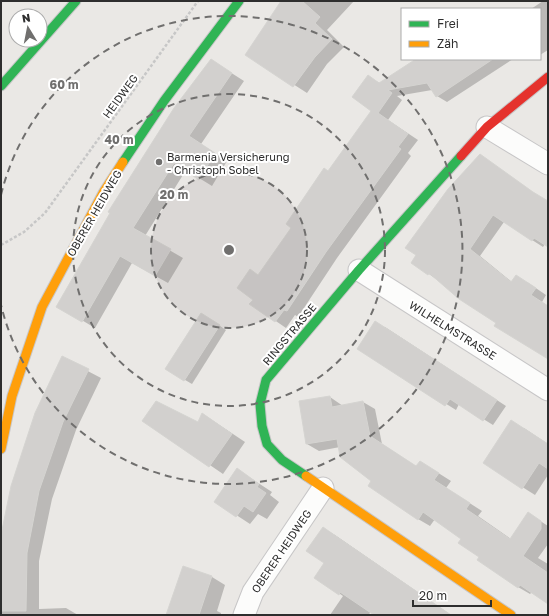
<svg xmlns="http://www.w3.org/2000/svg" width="549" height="616" viewBox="0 0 549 616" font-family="'Golos Text',sans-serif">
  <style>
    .shadow { fill: #0003 }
    .building { fill: #d2d0ce; stroke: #d5d4d1 }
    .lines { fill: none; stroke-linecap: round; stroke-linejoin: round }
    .street-casing { stroke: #c7c6c7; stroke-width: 23 }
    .fast-casing { stroke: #c7c6c7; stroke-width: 11 }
    .slow-casing { stroke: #c7c6c7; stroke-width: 11 }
    .jam-casing { stroke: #c7c6c7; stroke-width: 11 }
    .path { stroke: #c7c7c7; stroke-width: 2.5; stroke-dasharray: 3 2; stroke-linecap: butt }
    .street { stroke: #fcfcfb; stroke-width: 21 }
    .fast { stroke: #30b455; stroke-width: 9 }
    .slow { stroke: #ff9f0a; stroke-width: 9 }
    .jam { stroke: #e5322d; stroke-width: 9 }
    .ring { fill: none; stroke: #706f6e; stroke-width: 2; stroke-dasharray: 7 5 }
    .poi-dot { fill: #706f6e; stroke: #fff; stroke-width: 1.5 }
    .labels { text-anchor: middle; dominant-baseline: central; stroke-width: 4; stroke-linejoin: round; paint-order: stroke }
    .street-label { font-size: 11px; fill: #2e2e2e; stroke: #fff }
    .poi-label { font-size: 11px; fill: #2e2e2e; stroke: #fff; text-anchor: start }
    .centre { fill: #706f6e; stroke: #fff; stroke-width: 2 }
    .ring-label { font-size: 12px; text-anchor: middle; font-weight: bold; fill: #706f6e; stroke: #fff; stroke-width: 4; stroke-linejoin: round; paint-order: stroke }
  </style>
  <rect width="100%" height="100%" fill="#eae8e5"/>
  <g class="shadow">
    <polygon points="282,1 354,1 327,30 344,47 327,64 307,93 246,54"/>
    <polygon points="543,1 548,1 548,50 540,55 540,9 531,9"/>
    <polygon points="418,59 513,59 447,102 437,96 432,90 397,96 402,100 388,120 418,140 408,153 411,156 337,258 298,317 295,315 286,328 251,304 254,300 259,275 372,111 368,77 380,83"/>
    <polygon points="211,60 244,81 201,144 227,161 212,186 186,170 145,236 183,258 168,283 132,263 95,328 58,306"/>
    <polygon points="480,155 548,203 548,246 545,244 543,247 504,222 480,256 512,282 527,282 546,295 542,302 548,306 548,358 412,262"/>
    <polygon points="208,318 226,330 192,384 166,369"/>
    <polygon points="385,327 506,406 493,425 459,404 456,410 358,349"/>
    <polygon points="63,358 101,378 76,430 52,499 39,561 39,609 66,608 78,615 1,615 1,540"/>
    <polygon points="330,397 343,406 363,402 375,409 382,444 417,467 432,469 451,481 446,488 482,511 478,516 511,539 528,513 548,526 548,544 538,558 548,564 548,602 532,592 530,594 518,587 480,557 462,538 435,519 430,526 418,519 372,481 340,447 319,451 307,444 300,402"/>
    <polygon points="203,414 245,442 223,474 144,420 198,423"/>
    <polygon points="524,428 548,444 548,475 535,495 484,463"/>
    <polygon points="237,469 272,492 270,495 279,502 267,519 258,514 250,524 215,501"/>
    <polygon points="323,528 335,535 451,615 376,615 371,612 368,615 330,615 343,596 315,577 325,563"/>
    <polygon points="183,568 212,577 225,585 217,611 221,613 221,615 167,615"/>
  </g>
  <g class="building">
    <polygon points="281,1 302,1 320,17 315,23 332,39 315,57 293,87 245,55"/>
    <polygon points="211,59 232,73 189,136 215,153 199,180 174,163 133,228 171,249 155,276 120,256 82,322 56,307 110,213 108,212 174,108"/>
    <polygon points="416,59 493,59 436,97 427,83 388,90 392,93 378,113 408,134 398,147 401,149 326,252 287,311 284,310 275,322 249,304 253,300 237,288 250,269 258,275 291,228 286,224 324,168 328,171 371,111 352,97 368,75 379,83"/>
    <polygon points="480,154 533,192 548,201 548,247 534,238 532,241 493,215 470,249 511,282 516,275 536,288 531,295 548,306 548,359 494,326 496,323 459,299 429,273 428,275 411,263 416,255 405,248 448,189"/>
    <polygon points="201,313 220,325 184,381 165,369"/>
    <polygon points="375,321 497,400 483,421 450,399 445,406 357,349"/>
    <polygon points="62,356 89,369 63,422 39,491 27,553 26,611 1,611 1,535 11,486 35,413"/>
    <polygon points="330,396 332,407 363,401 370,436 416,466 420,461 439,473 434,480 470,503 466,509 510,539 528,512 541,521 541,529 523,556 548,573 548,604 520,585 518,588 477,560 479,557 458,543 461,539 423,512 418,520 368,486 371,481 340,457 337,439 306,444 299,401"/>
    <polygon points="156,401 198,422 202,413 232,434 209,467 142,421"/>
    <polygon points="511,420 548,444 548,469 539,463 522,489 483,463"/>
    <polygon points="237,468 259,484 257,487 266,493 253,512 244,506 236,517 214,502"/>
    <polygon points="323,527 340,539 451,615 374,615 340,592 339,595 314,578 324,563 306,551"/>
    <polygon points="183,566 212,576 199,615 166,615"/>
  </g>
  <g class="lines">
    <g class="street-casing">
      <g id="street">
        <polyline points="487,127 548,164"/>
        <polyline points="359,270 548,390"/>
        <polyline points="244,615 253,592 323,488"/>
      </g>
    </g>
    <g class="fast-casing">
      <g id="fast">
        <polyline points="1,86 76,1"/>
        <polyline points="123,162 164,101 239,1"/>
        <polyline points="306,476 282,460 267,444 262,426 260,404 266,380 359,270 461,156"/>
      </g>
    </g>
    <g class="slow-casing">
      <g id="slow">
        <polyline points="1,449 12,396 42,307 103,193 123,162"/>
        <polyline points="306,476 511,615"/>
      </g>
    </g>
    <g class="jam-casing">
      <polyline id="jam" points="461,156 487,127 548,77"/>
    </g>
    <polyline class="path" points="1,245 24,232 45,213 198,1"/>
    <use href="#street" class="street"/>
    <use href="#fast" class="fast"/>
    <use href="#slow" class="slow"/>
    <use href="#jam" class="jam"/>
  </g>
  <circle cx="229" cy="250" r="78" fill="#706f6e" fill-opacity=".12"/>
  <g class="ring">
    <circle cx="229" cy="250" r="78"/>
    <circle cx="229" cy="250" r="156"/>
    <path d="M1 195A234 234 0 1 1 1 305"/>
  </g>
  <circle class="poi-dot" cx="159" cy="162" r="4"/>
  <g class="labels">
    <g class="street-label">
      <text transform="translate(120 96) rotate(-54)">HEIDWEG</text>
      <text transform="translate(94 213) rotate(-60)">OBERER HEIDWEG</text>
      <text transform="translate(453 330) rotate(32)">WILHELMSTRASSE</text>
      <text transform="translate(289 334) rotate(-50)">RINGSTRASSE</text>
      <text transform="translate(281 551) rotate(-56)">OBERER HEIDWEG</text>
    </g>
    <g class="poi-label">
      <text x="167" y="156">Barmenia Versicherung<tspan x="167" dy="13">- Christoph Sobel</tspan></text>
    </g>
  </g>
  <circle cx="229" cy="250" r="6" class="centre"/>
  <g class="ring-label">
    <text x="64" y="89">60 m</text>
    <text x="119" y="144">40 m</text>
    <text x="174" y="199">20 m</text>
  </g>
  <rect width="549" height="616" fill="none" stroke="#2e2e2e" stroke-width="4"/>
  <rect x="401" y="8" width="140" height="52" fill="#ffffff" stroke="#ababab"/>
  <rect x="409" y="21" width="20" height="6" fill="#30b455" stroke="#ababab"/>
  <text x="437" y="28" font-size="12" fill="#2e2e2e">Frei</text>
  <rect x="409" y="41" width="20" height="6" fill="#ff9f0a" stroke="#ababab"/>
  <text x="437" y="48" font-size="12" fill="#2e2e2e">Zäh</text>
  <g transform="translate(28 28) rotate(350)"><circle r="19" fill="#ffffff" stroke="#ababab"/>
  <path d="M0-3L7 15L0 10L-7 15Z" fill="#706f6e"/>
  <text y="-6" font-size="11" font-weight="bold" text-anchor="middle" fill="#2e2e2e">N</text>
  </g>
  <path d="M413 600v6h78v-6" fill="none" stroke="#2e2e2e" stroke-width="2"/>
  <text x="419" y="600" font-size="12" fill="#2e2e2e" stroke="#ffffff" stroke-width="3" paint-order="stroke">20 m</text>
</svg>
